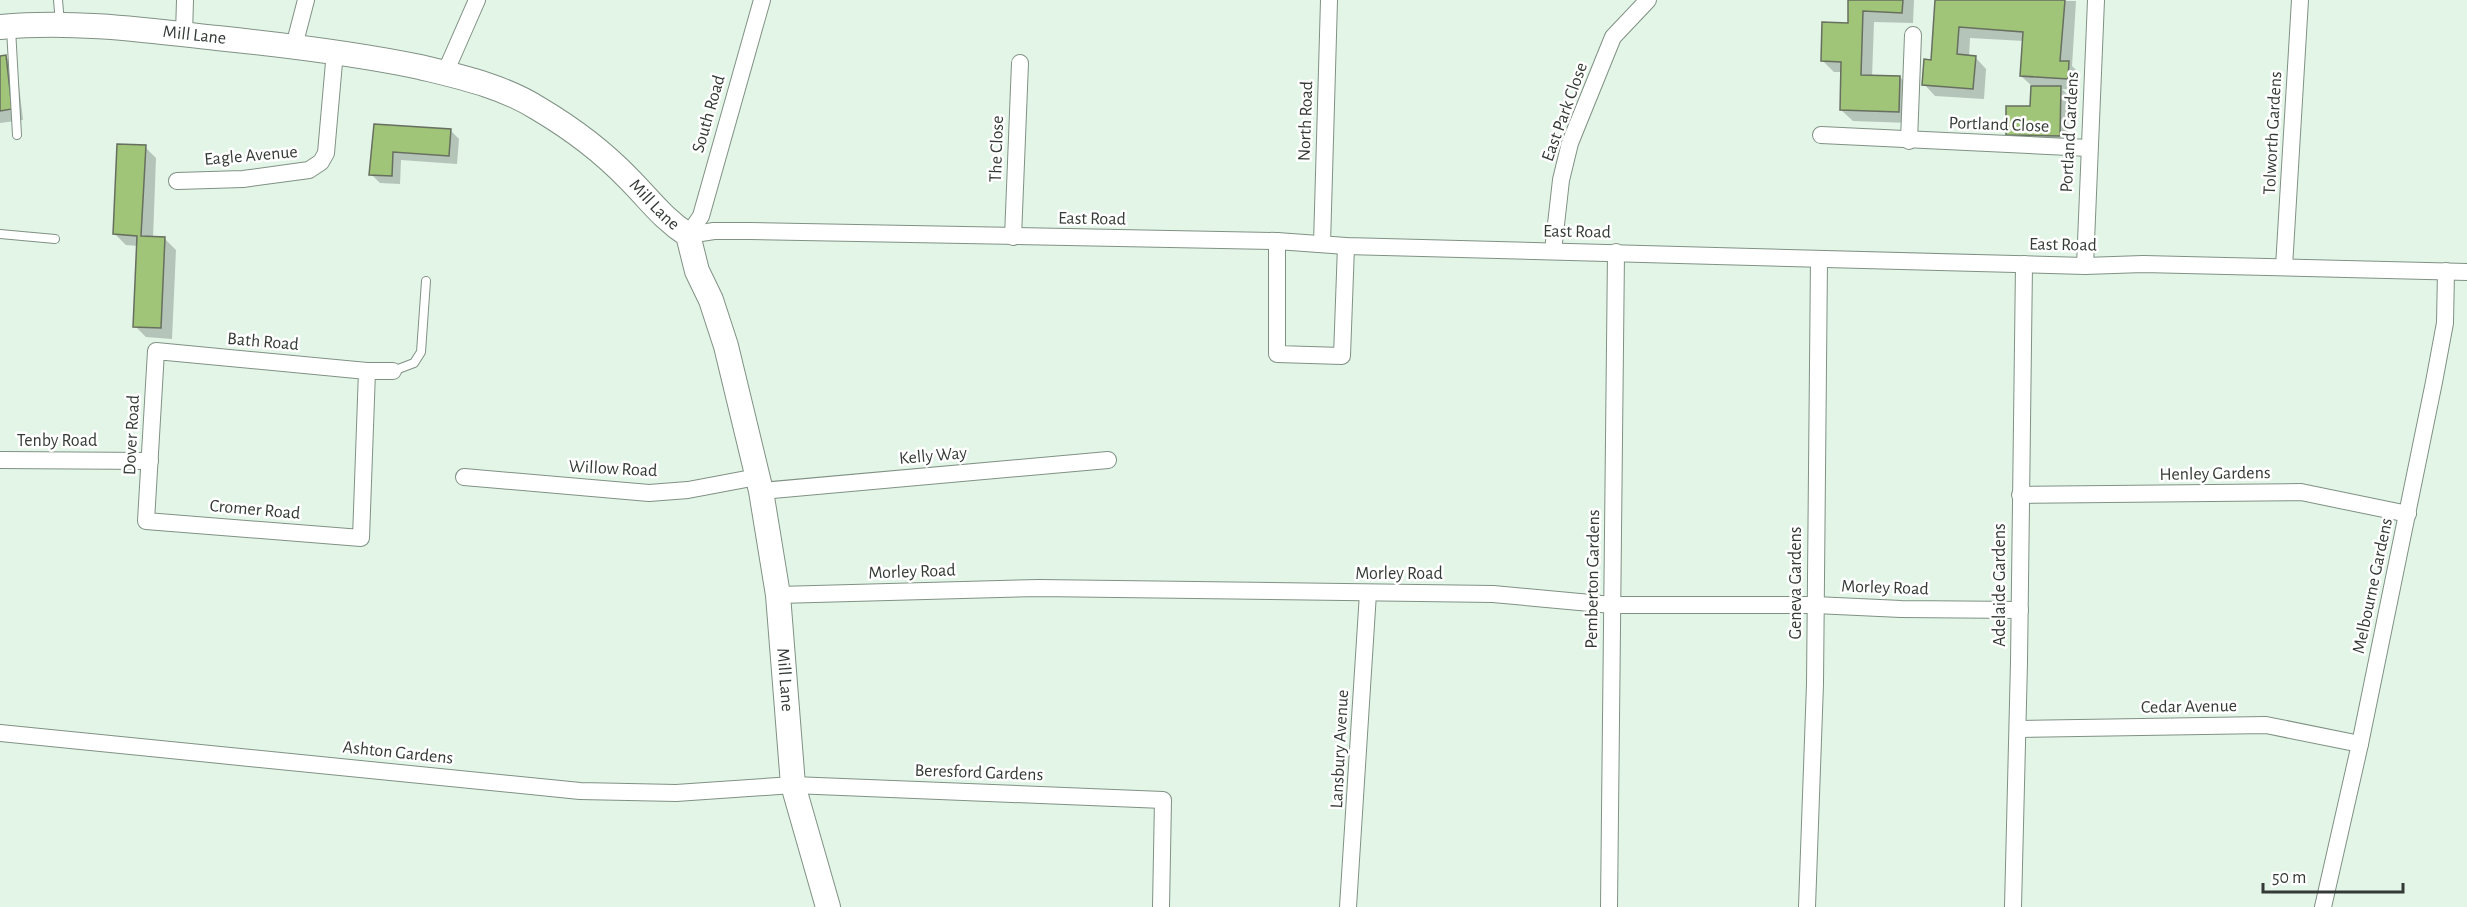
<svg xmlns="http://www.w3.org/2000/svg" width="2467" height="907" viewBox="0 0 2467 907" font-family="'Alegreya Sans',sans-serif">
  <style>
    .shadow { fill: #0003 }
    .building { fill: #a0c478; stroke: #676f5f; stroke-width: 1.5 }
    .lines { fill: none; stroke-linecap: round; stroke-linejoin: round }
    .lane-casing { stroke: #809184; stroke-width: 10 }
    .street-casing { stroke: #809184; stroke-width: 18 }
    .secondary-casing { stroke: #809184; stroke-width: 26 }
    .lane { stroke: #fff; stroke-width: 8 }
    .street { stroke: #fff; stroke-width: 16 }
    .secondary { stroke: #fff; stroke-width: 24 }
    .labels { text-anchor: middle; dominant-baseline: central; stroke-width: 5; stroke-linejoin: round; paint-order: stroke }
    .street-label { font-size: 18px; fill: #343b36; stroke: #fff }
  </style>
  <rect width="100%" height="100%" fill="#e2f5e7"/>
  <g class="shadow">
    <polygon points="1850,0 1914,0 1913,23 1874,22 1872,77 1900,77 1911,89 1910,123 1853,121 1841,110 1843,72 1834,72 1822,60 1849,24"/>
    <polygon points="1936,0 2076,1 2072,66 2080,74 2079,90 2062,89 2069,96 2068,144 2016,143 2007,134 2032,108 2032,86 2021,76 2024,41 1970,38 1969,57 1975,57 1986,69 1984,99 1935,96 1924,84 1932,61"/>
    <polygon points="0,57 6,57 17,68 23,120 0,123"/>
    <polygon points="375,125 451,131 459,139 457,164 401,160 400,184 380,183 371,174"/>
    <polygon points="145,147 156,158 153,238 165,239 176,250 172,339 146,337 135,326 138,246 126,245 115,234"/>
  </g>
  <g class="building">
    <polygon points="1848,0 1903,0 1902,13 1863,11 1861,75 1900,76 1899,112 1840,110 1841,62 1821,61 1822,22 1848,23"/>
    <polygon points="1935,0 2065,0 2060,61 2069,61 2068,79 2020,76 2023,32 1959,27 1957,54 1976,56 1973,89 1922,85 1924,59 1931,60"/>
    <polygon points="6,55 12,109 0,111 0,56"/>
    <polygon points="2031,86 2061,86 2060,136 2006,135 2006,106 2030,106"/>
    <polygon points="374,124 451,129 449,156 393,152 392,176 369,175"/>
    <polygon points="117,144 146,145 141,236 165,237 161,328 133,327 137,236 113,234"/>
  </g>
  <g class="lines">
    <g class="lane-casing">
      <g id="lane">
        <polyline points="58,0 60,23"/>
        <polyline points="11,29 17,135"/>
        <polyline points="0,234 55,239"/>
        <polyline points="393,371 414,363 421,352 426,281"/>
      </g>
    </g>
    <g class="street-casing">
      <g id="street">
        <polyline points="184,34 185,0"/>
        <polyline points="294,46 306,0"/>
        <polyline points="445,73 477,0"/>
        <polyline points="1821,135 2089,148"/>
        <polyline points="1909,141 1913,35"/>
        <polyline points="177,181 243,179 309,170 321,162 326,153 335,51"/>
        <polyline points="688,235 714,231 750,231 1277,241 1346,246 2085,266 2143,264 2467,272"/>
        <polyline points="688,235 701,216 762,0"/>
        <polyline points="1013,237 1020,63"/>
        <polyline points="1277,241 1277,354 1342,356 1346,246"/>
        <polyline points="1322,244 1329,0"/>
        <polyline points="1553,251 1561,180 1570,143 1613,37 1648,0"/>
        <polyline points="2085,266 2096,0"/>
        <polyline points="2284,267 2300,0"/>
        <polyline points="367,371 361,538 146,521 156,351 367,371 393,371"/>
        <polyline points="0,460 150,461"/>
        <polyline points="464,477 649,493 688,490 757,477"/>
        <polyline points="761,491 1108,460"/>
        <polyline points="2020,495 2301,492 2408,514"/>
        <polyline points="778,595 1039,588 1493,594 1612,605 1815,605 1901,609 2020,610"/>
        <polyline points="2018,729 2266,725 2360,744"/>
        <polyline points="0,733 580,791 676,793 793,785 1163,800 1161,907"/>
        <polyline points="1348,907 1368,593"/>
        <polyline points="1609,907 1616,252"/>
        <polyline points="1807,907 1815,684 1819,259"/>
        <polyline points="2013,907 2019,662 2024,264"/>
        <polyline points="2323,907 2360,744 2434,382 2445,323 2446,271"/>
      </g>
    </g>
    <g class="secondary-casing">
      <g id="secondary">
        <path id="s1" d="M0,27c72,-7 146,3 217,11 68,7 136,15 203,29 41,10 83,19 119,42 32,19 64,43 90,70 20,20 34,40 59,56l9,36 14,29 15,46 35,145 17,104 15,190 35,122"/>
      </g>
    </g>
    <use href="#lane" class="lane"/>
    <use href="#street" class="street"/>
    <use href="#secondary" class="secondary"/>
  </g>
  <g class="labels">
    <g class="street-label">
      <text stroke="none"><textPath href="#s1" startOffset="195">Mill Lane</textPath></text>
      <text transform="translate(1565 112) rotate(-70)">East Park Close</text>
      <text transform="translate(709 114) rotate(-74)">South Road</text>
      <text transform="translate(1306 121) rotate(-88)">North Road</text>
      <text transform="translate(1999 125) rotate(2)">Portland Close</text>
      <text transform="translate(2070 132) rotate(-87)">Portland Gardens</text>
      <text transform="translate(2273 133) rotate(-87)">Tolworth Gardens</text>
      <text transform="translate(997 149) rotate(-88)">The Close</text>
      <text transform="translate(251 156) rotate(-5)">Eagle Avenue</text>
      <text stroke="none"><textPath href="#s1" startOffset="700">Mill Lane</textPath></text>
      <text transform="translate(1092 219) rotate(1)">East Road</text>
      <text transform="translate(1577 232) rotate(1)">East Road</text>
      <text transform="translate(2063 245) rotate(1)">East Road</text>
      <text transform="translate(263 342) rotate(5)">Bath Road</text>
      <text transform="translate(132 435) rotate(-87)">Dover Road</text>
      <text x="57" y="441">Tenby Road</text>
      <text transform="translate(933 456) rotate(-5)">Kelly Way</text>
      <text transform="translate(613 469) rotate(3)">Willow Road</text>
      <text transform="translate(2215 474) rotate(-1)">Henley Gardens</text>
      <text transform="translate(255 510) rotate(5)">Cromer Road</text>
      <text transform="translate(912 572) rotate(-2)">Morley Road</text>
      <text x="1399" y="574">Morley Road</text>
      <text transform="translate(1593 579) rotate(-89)">Pemberton Gardens</text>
      <text transform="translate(1796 583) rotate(-90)">Geneva Gardens</text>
      <text transform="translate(2000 585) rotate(-90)">Adelaide Gardens</text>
      <text transform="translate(2373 586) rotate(-78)">Melbourne Gardens</text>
      <text transform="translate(1885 588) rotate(2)">Morley Road</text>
      <text stroke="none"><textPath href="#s1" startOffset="1203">Mill Lane</textPath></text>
      <text transform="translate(2189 707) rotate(-1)">Cedar Avenue</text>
      <text transform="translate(1340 749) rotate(-87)">Lansbury Avenue</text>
      <text transform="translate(398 753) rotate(6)">Ashton Gardens</text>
      <text transform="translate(979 773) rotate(2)">Beresford Gardens</text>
    </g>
  </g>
  <path d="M2263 883v9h140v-9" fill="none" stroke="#343b36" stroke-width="3"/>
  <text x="2272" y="883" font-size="18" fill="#343b36" stroke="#ffffff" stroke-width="4.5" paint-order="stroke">50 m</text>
</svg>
